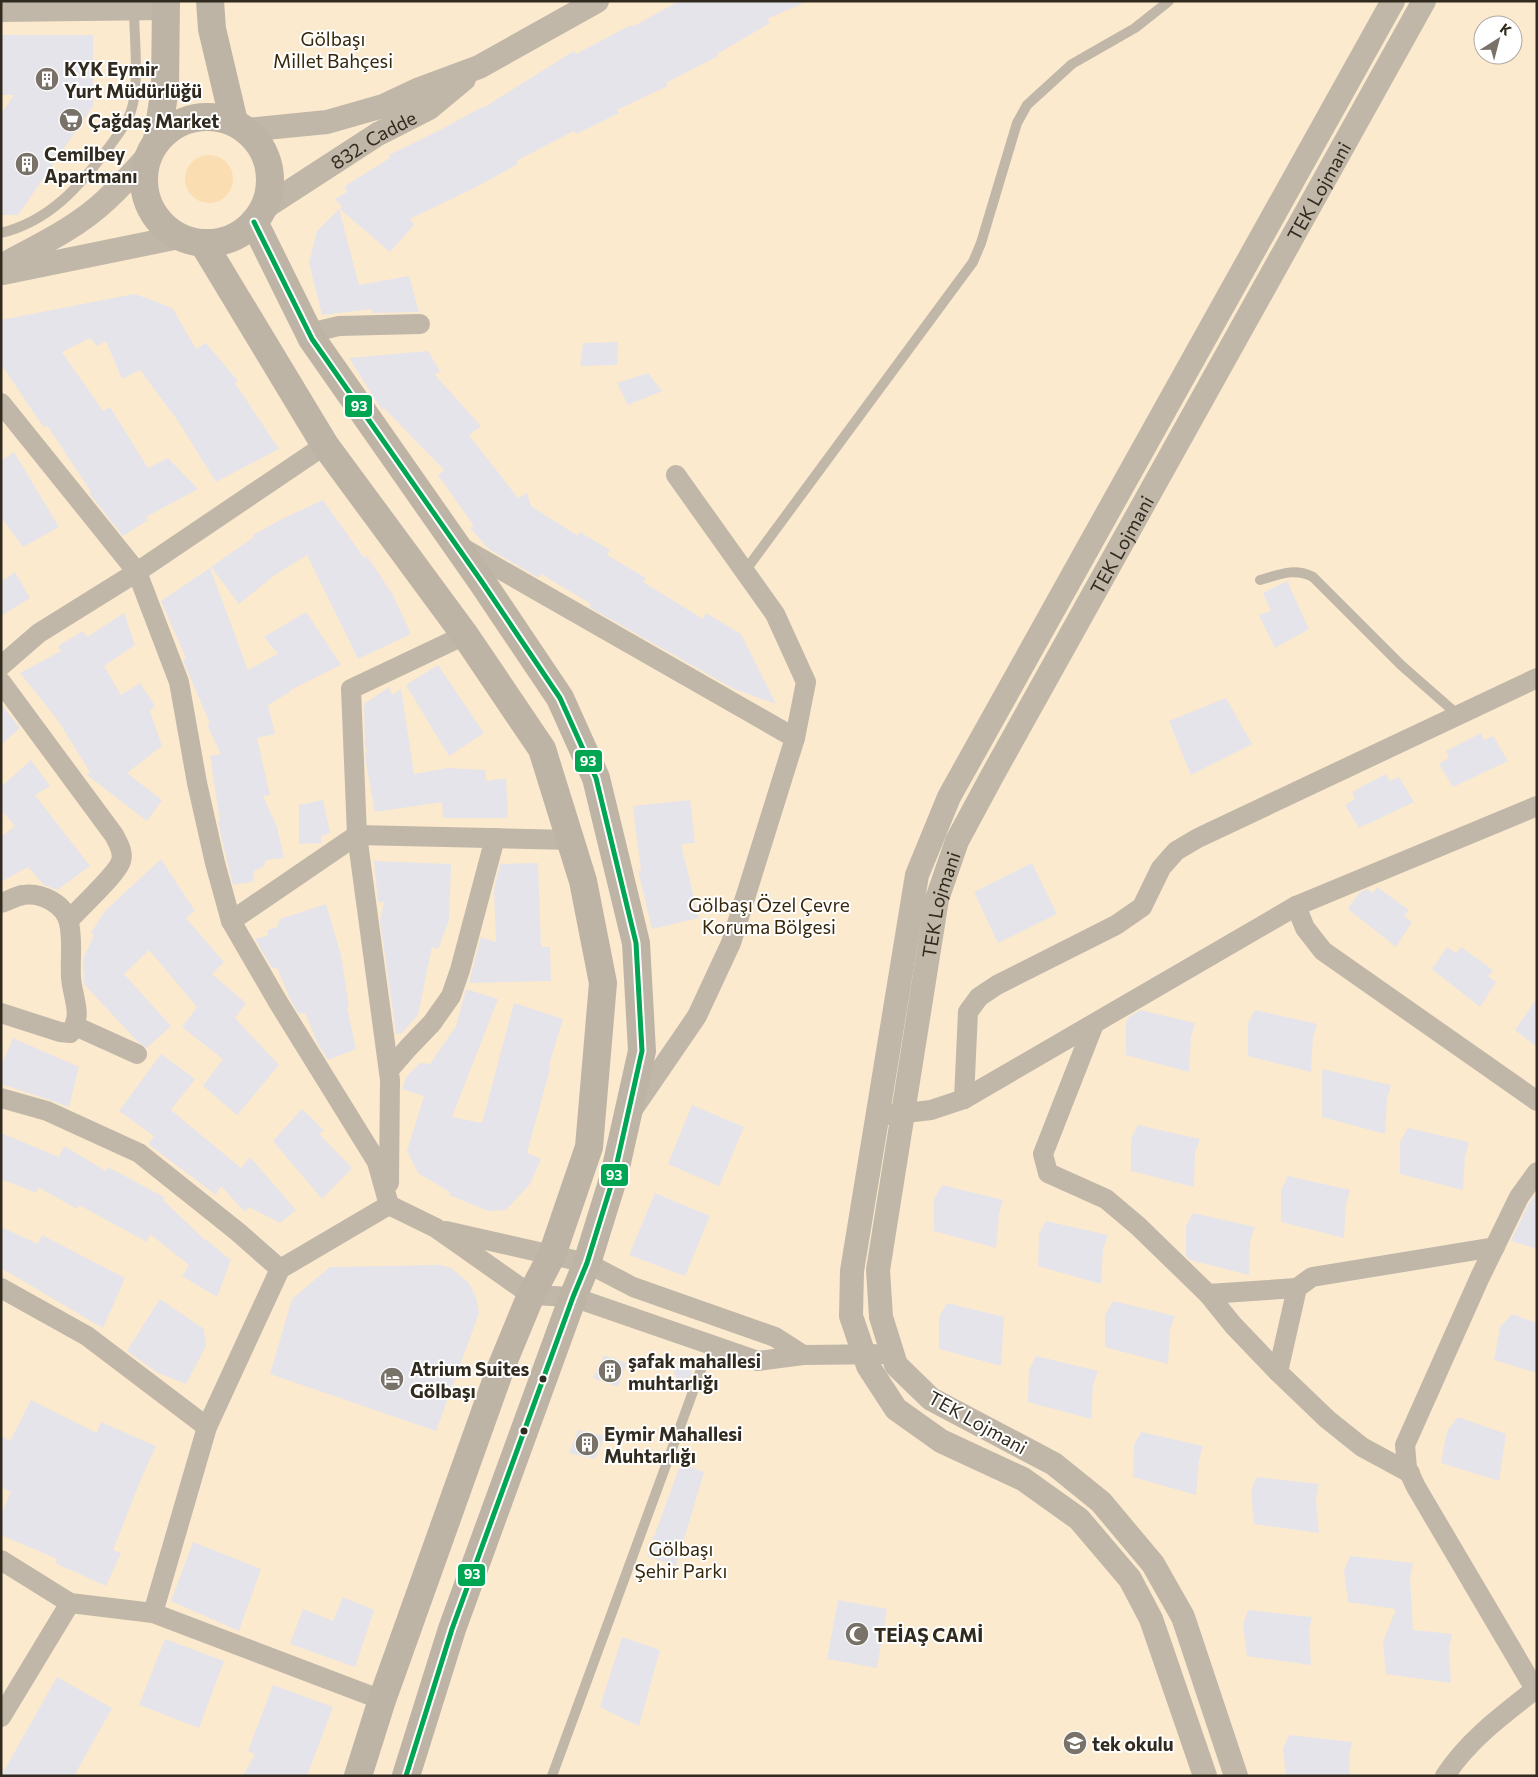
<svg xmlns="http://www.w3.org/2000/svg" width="1538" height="1777" viewBox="0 0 1538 1777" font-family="Commissioner,sans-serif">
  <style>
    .green { fill: #fceacf; fill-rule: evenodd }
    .water { fill: #faddb0 }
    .building { fill: #e5e4ea }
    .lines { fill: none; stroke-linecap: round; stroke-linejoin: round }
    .service { stroke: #c0b7a8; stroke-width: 10 }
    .minor { stroke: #c0b7a8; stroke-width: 20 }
    .tertiary { stroke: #c0b7a8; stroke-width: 24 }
    .secondary { stroke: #beb4a6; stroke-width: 28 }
    .bus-1-casing { stroke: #fff; stroke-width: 9 }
    .bus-1 { stroke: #00a651; stroke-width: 5 }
    .bus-dot { fill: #312a1e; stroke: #fff; stroke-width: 2 }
    .labels { text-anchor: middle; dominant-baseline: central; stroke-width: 4; stroke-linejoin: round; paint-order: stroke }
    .park-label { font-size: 19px; fill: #37270a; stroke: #fff }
    .poi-label { font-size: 19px; font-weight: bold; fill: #312a1e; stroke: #fff; text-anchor: start }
    .street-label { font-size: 19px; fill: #312a1e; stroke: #fff }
    .line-badge { stroke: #fff; stroke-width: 2 }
    .badge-label { font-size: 14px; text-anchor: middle; font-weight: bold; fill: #fff }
  </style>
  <rect width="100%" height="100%" fill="#fbf8f5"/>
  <path class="green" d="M1,1h1536v1775h-1536zM1483,25h30v30h-30z"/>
  <circle class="water" cx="209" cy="179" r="24"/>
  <g class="building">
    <polygon points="679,1 808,1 767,19 770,23 717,54 718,56 666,83 668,86 617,110 619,113 576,134 574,131 516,161 518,164 480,185 410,219 414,225 390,252 340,209 342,207 335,199 347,192 345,186 390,158 389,155 442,129 482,107 483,108 574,51 576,54 631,25 632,27"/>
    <polygon points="1,35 93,35 93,106 18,215 1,215 1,114 14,95 1,95"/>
    <polygon points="339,209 359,285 409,276 419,312 372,313 372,309 322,315 309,263 317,231"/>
    <polygon points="134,294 155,301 173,309 196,349 206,343 238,381 235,383 279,449 216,482 178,421 140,370 122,379 106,341 97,346 90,338 62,352 103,411 110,407 148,468 168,458 198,489 146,517 148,520 123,536 89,493 91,492 47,425 44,428 1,364 1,320"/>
    <polygon points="618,342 617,365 580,366 583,343"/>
    <polygon points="428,351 440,371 435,375 481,426 469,435 518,498 527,493 531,506 578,536 580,532 610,550 607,555 646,578 643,582 703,619 706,613 741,634 776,704 734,689 589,607 591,604 541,574 539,578 489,549 470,528 474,526 438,475 444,470 384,408 382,410 349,358"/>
    <polygon points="648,373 662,391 628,405 617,383"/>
    <polygon points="14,452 59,527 23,547 1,517 1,461"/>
    <polygon points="323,500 364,558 367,556 393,595 411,634 358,659 307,555 275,575 239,604 211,567 254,537 253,535 282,519"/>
    <polygon points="210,568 248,670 278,654 264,637 306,612 341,665 289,691 290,692 268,705 275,734 257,738 270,795 263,796 277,827 284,858 266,860 263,867 254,871 253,882 233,885 220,832 218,820 220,821 210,756 221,754 207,725 210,724 183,660 186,658 161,601"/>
    <polygon points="15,572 30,598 1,616 1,582"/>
    <polygon points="1287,581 1309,629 1275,648 1259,615 1271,611 1263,593"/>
    <polygon points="124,613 135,645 104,666 121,695 140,683 155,706 150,711 162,746 127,773 162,800 147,821 87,775 90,772 57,719 20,673 61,651 58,646 83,631 87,637"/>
    <polygon points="438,665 484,733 449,756 406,685"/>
    <polygon points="389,687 392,695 401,689 414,774 448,768 485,770 486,781 506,778 508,818 443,818 442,802 375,812 366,763 365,752 367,751 365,744 364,704"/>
    <polygon points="1226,698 1252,744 1191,775 1169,721"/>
    <polygon points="1,704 20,728 1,745"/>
    <polygon points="1481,733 1484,740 1493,736 1508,761 1453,787 1439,764 1449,758 1446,751"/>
    <polygon points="31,760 50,786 35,795 90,866 57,890 44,885 28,867 1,882 1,837 15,826 1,810 1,787"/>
    <polygon points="1386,774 1390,781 1399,777 1414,802 1359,828 1345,805 1355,799 1352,792"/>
    <polygon points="323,800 330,833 321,836 321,843 299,844 299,805"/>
    <polygon points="690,800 695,843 681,844 699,918 652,929 638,871 641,871 633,806"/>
    <polygon points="161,859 195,911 186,918 224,962 212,974 246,1003 235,1018 279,1065 237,1115 203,1086 223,1059 182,1027 197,1007 149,950 124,974 171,1026 147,1048 137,1041 84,984 83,959 94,935 91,933 105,911"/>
    <polygon points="374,861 451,864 449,920 438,949 432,947 418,1015 402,1033 396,1034 380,920 384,902 378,902"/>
    <polygon points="538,863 541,947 550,947 551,981 469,983 481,937 496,942 494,889 500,864"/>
    <polygon points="1032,863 1057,914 998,943 974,892"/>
    <polygon points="1377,887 1409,910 1404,916 1412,922 1396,947 1348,909 1359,893 1367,889 1373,893"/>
    <polygon points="326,904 341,955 349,1007 347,1007 356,1049 328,1060 318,1044 305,1013 299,1014 292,1003 277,968 272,968 255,939 267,936 268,930 277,927 280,919"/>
    <polygon points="1447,947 1456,953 1461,947 1493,970 1488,976 1496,982 1480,1007 1432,969"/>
    <polygon points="466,989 498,999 452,1117 482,1123 514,1003 563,1019 549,1065 551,1065 527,1153 541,1159 530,1184 506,1210 488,1211 449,1195 450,1192 418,1173 407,1151 424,1096 402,1089 407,1076 420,1063 430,1064 456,1026"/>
    <polygon points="1537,998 1537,1047 1515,1030"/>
    <polygon points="1140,1010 1195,1023 1191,1037 1189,1072 1126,1055 1126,1023 1129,1017"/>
    <polygon points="1255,1010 1317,1024 1313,1038 1311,1072 1248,1056 1248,1023"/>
    <polygon points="13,1038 79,1067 69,1107 50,1100 1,1084 1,1066"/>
    <polygon points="161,1054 195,1079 171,1110 241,1168 250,1157 296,1210 280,1223 249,1207 245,1212 221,1186 216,1195 148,1144 154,1136 119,1111"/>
    <polygon points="1322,1069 1391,1085 1387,1099 1385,1134 1322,1117"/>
    <polygon points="692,1105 744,1127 719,1186 668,1164"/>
    <polygon points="302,1109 324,1130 319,1134 352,1168 322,1199 273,1141"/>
    <polygon points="1138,1125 1200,1139 1195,1153 1194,1187 1131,1171 1131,1139"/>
    <polygon points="1408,1128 1469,1142 1465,1156 1463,1190 1400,1174 1400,1142"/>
    <polygon points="1,1133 59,1157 64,1146 106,1171 108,1167 164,1197 163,1200 205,1240 205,1239 231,1260 217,1297 182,1276 189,1265 150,1234 147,1242 79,1205 77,1209 38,1187 37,1193 1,1179"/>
    <polygon points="1288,1176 1350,1190 1346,1204 1344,1238 1281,1222 1281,1190"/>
    <polygon points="942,1185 1003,1200 999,1214 996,1248 934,1231 934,1199"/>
    <polygon points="655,1193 710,1216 685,1276 629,1255"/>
    <polygon points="1537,1193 1537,1249 1511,1241 1529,1203"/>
    <polygon points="1193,1213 1255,1227 1250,1241 1249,1275 1190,1260 1186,1256 1186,1226"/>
    <polygon points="1046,1221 1108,1235 1103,1249 1101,1284 1038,1266 1039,1234"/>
    <polygon points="1,1227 38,1244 42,1235 125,1278 103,1328 1,1268"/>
    <polygon points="441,1265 451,1268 468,1282 476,1297 479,1313 436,1431 270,1374 292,1299 330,1267"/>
    <polygon points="160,1299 204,1329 206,1346 186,1384 158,1373 127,1351"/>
    <polygon points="1113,1301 1175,1316 1170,1330 1168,1364 1105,1347 1105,1315"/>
    <polygon points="947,1303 1004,1317 1001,1366 939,1349 939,1317"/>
    <polygon points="1512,1314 1537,1323 1537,1373 1494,1360 1500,1327"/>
    <polygon points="604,1355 627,1363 618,1387 593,1378"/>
    <polygon points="1036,1356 1098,1371 1093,1385 1091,1419 1028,1402 1029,1370"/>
    <polygon points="683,1364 688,1366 692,1373 691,1376 682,1380 676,1378 674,1372 676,1366"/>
    <polygon points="31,1400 97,1433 101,1422 156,1446 141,1479 113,1550 121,1553 106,1586 55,1563 57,1559 1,1535 1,1515 11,1492 1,1487 1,1436 10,1441"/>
    <polygon points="1458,1417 1506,1434 1499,1481 1441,1463 1447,1431"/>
    <polygon points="578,1430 605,1436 595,1459 569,1453"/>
    <polygon points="1141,1432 1203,1446 1199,1460 1196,1495 1133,1477 1134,1445"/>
    <polygon points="681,1463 704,1472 676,1566 647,1556"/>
    <polygon points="1256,1477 1319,1484 1316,1499 1319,1533 1254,1524 1251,1492"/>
    <polygon points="193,1542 261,1569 239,1631 171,1601"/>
    <polygon points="1350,1556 1413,1563 1410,1577 1413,1630 1452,1634 1449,1648 1451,1683 1386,1674 1383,1642 1396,1609 1348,1602 1344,1571"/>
    <polygon points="343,1597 374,1610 355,1667 290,1644 303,1609 333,1621"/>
    <polygon points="838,1600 887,1609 877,1668 827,1659"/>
    <polygon points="1248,1610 1312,1617 1309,1631 1311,1665 1247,1656 1243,1624"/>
    <polygon points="622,1637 660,1650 639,1726 600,1707"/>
    <polygon points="165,1639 224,1661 199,1728 139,1705"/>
    <polygon points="57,1677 112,1708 74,1776 1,1776"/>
    <polygon points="273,1685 333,1707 307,1776 243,1776 255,1754 248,1751"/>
    <polygon points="1289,1735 1352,1742 1349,1756 1350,1776 1286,1776 1283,1749"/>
  </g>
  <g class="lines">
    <g class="service">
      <path d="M1,233c49,-12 79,-47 108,-86 8,-11 18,-23 22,-36 9,-26 3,-74 3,-102"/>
      <polyline points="745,571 973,262 981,243 1017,123 1027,105 1072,64 1135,28 1169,1"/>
      <path d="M1260,580c18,-5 34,-13 53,-3l88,88 57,50"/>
      <polyline points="552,1776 702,1367"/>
    </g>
    <g class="minor">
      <polyline points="309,333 339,326 420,324"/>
      <polyline points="1,403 137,572 179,682 197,783 215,863 231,921 278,1002 377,1162 389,1205"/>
      <polyline points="676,475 775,614 806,682 795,738"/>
      <polyline points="461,547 795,738 731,943 697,1016 632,1111"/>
      <polyline points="1,666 39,633 137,572 325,445"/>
      <path d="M1,682l113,153c4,8 10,17 7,26 -3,12 -42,48 -52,59"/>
      <path d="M1,903c7,-2 15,-7 22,-8 18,-3 42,9 46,28 4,18 1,36 2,54 1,20 13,38 -1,56l-10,-1 -59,-19"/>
      <polyline points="1296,906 1305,928 1323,951 1537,1101"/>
      <polyline points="231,921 357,835 571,840"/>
      <polyline points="1094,1024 1043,1154 1048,1173 1106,1199 1138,1226 1208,1294"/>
      <polyline points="75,1026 137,1054"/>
      <polyline points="389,1070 408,1048 432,1023 451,996 460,970 495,838"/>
      <polyline points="1,1098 47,1111 139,1153 238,1232 280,1269"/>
      <polyline points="964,1099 968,1012 979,997 997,985 1116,925 1142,907 1161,868 1176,851 1198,838 1537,678"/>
      <polyline points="888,1115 931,1110 964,1099 1296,906 1537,806"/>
      <polyline points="389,1183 390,1080 357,835 351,689 465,635"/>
      <polyline points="446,1231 587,1263 633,1287 775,1337 803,1355"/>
      <polyline points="1,1288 87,1336 207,1427"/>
      <polyline points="1278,1372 1233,1325 1208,1294 1297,1288"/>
      <polyline points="1410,1473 1362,1447 1327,1419 1278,1372 1297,1288 1312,1277 1495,1247"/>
      <polyline points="1,1560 70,1603 153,1613 382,1700"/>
      <polyline points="153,1613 207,1427 280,1269 389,1205 436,1228 531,1295 573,1297 758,1361 803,1355 893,1354"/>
      <polyline points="1535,1689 1416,1487 1407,1468 1405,1445 1480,1277 1519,1197 1537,1172"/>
      <polyline points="1,1717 70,1603"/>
      <path d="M1445,1776c23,-36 59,-62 92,-88"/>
    </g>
    <g class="tertiary">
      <polyline points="1,10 166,8"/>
      <polyline points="246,130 327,122 383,106 417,90 479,67 597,1"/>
      <path id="s1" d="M264,208l114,-74 51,-26 35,-29"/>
      <path d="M1,266c36,-20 74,-37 104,-65 15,-14 29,-29 43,-45"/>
      <polyline points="3,273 179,237"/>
      <polyline points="1205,1776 1151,1619 1130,1579 1079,1519 1023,1479 941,1441 896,1409 868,1366 851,1316 852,1271 917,875 949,797 1393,1"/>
      <path id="s2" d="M1236,1776l-53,-159 -30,-53 -52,-62 -47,-38 -123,-65 -35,-34 -15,-48 -3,-47 59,-371 20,-58 35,-65 432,-775"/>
    </g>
    <g class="secondary">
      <polyline points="210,1 212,29 234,122"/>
      <circle cx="207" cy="180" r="63"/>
      <polyline points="157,140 165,88 166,1"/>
      <polyline points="254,222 312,339 482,582 560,698 596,778 636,943 642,1051 614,1176 587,1263 573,1297 452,1629 406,1776"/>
      <polyline points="203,243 325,445 465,635 542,749 583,881 603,983 589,1147 552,1255 531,1295 500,1370 382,1700 358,1776"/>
    </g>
    <g class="bus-1-casing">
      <polyline id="bus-1" points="254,222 312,339 482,582 560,698 596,778 636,943 642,1051 614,1176 587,1263 573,1297 452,1629 406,1776"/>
    </g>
    <use href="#bus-1" class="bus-1"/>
  </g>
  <defs>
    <g id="building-disc" transform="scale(1.25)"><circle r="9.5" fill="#787269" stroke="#fff"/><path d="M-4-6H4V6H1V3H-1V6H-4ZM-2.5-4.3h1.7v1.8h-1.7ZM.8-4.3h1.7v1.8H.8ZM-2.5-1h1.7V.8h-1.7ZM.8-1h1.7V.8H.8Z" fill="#fff"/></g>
    <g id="supermarket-disc" transform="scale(1.25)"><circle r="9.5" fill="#787269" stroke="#fff"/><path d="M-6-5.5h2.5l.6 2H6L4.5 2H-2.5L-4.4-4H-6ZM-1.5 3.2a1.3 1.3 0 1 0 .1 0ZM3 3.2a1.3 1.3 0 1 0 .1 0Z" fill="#fff"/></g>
    <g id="hotel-disc" transform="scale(1.25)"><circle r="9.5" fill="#787269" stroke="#fff"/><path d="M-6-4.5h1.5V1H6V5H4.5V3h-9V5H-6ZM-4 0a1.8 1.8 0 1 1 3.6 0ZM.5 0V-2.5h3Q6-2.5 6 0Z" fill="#fff"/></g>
    <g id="mosque-disc" transform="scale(1.25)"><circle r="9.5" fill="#787269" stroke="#fff"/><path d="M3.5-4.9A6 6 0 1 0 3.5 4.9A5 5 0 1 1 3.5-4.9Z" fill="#fff"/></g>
    <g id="school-disc" transform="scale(1.25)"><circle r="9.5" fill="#787269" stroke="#fff"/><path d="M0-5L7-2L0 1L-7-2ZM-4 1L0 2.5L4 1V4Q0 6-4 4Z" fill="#fff"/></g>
  </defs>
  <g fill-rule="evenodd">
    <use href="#building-disc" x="47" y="79"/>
    <use href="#supermarket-disc" x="71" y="120"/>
    <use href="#building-disc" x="27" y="164"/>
    <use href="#building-disc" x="610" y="1371"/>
    <use href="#hotel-disc" x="392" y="1379"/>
    <use href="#building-disc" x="587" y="1444"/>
    <use href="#mosque-disc" x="857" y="1634"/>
    <use href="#school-disc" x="1075" y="1743"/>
  </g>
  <g class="bus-dot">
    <circle cx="543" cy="1379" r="4.5"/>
    <circle cx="524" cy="1431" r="4.5"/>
  </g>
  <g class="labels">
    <g class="park-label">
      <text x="333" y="38">Gölbaşı<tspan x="333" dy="22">Millet Bahçesi</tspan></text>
      <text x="769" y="904">Gölbaşı Özel Çevre<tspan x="769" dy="22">Koruma Bölgesi</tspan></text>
      <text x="681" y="1548">Gölbaşı<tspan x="681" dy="22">Şehir Parkı</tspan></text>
    </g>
    <g class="poi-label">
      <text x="64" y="68">KYK Eymir<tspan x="64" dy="22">Yurt Müdürlüğü</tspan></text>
      <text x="88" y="120">Çağdaş Market</text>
      <text x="44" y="153">Cemilbey<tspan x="44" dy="22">Apartmanı</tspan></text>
      <text x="628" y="1360">şafak mahallesi<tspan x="628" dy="22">muhtarlığı</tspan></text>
      <text x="410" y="1368">Atrium Suites<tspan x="410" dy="22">Gölbaşı</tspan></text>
      <text x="604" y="1433">Eymir Mahallesi<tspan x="604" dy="22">Muhtarlığı</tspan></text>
      <text x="874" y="1634">TEİAŞ CAMİ</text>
      <text x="1092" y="1743">tek okulu</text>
    </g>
    <g class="street-label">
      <text stroke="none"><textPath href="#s1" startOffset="129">832. Cadde</textPath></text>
      <text stroke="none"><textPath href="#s2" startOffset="1836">TEK Lojmani</textPath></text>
      <text stroke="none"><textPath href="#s2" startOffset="1431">TEK Lojmani</textPath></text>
      <text stroke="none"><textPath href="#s2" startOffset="1026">TEK Lojmani</textPath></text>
      <text transform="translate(978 1422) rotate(29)">TEK Lojmani</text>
    </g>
  </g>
  <g class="line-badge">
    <rect x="344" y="394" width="29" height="24" rx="5" fill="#00a651"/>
    <rect x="574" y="749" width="29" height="24" rx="5" fill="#00a651"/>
    <rect x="600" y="1163" width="29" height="24" rx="5" fill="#00a651"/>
    <rect x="457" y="1563" width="29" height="24" rx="5" fill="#00a651"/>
  </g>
  <g class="badge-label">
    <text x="359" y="411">93</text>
    <text x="588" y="766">93</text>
    <text x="614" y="1180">93</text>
    <text x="472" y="1579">93</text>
  </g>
  <rect width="1538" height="1777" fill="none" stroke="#312a1e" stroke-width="5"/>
  <g transform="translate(1498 40) rotate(36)"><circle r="24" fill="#ffffff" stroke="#adaaa5"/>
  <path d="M0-4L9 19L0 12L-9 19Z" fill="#787269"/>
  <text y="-8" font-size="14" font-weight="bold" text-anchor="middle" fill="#312a1e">K</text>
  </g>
</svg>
